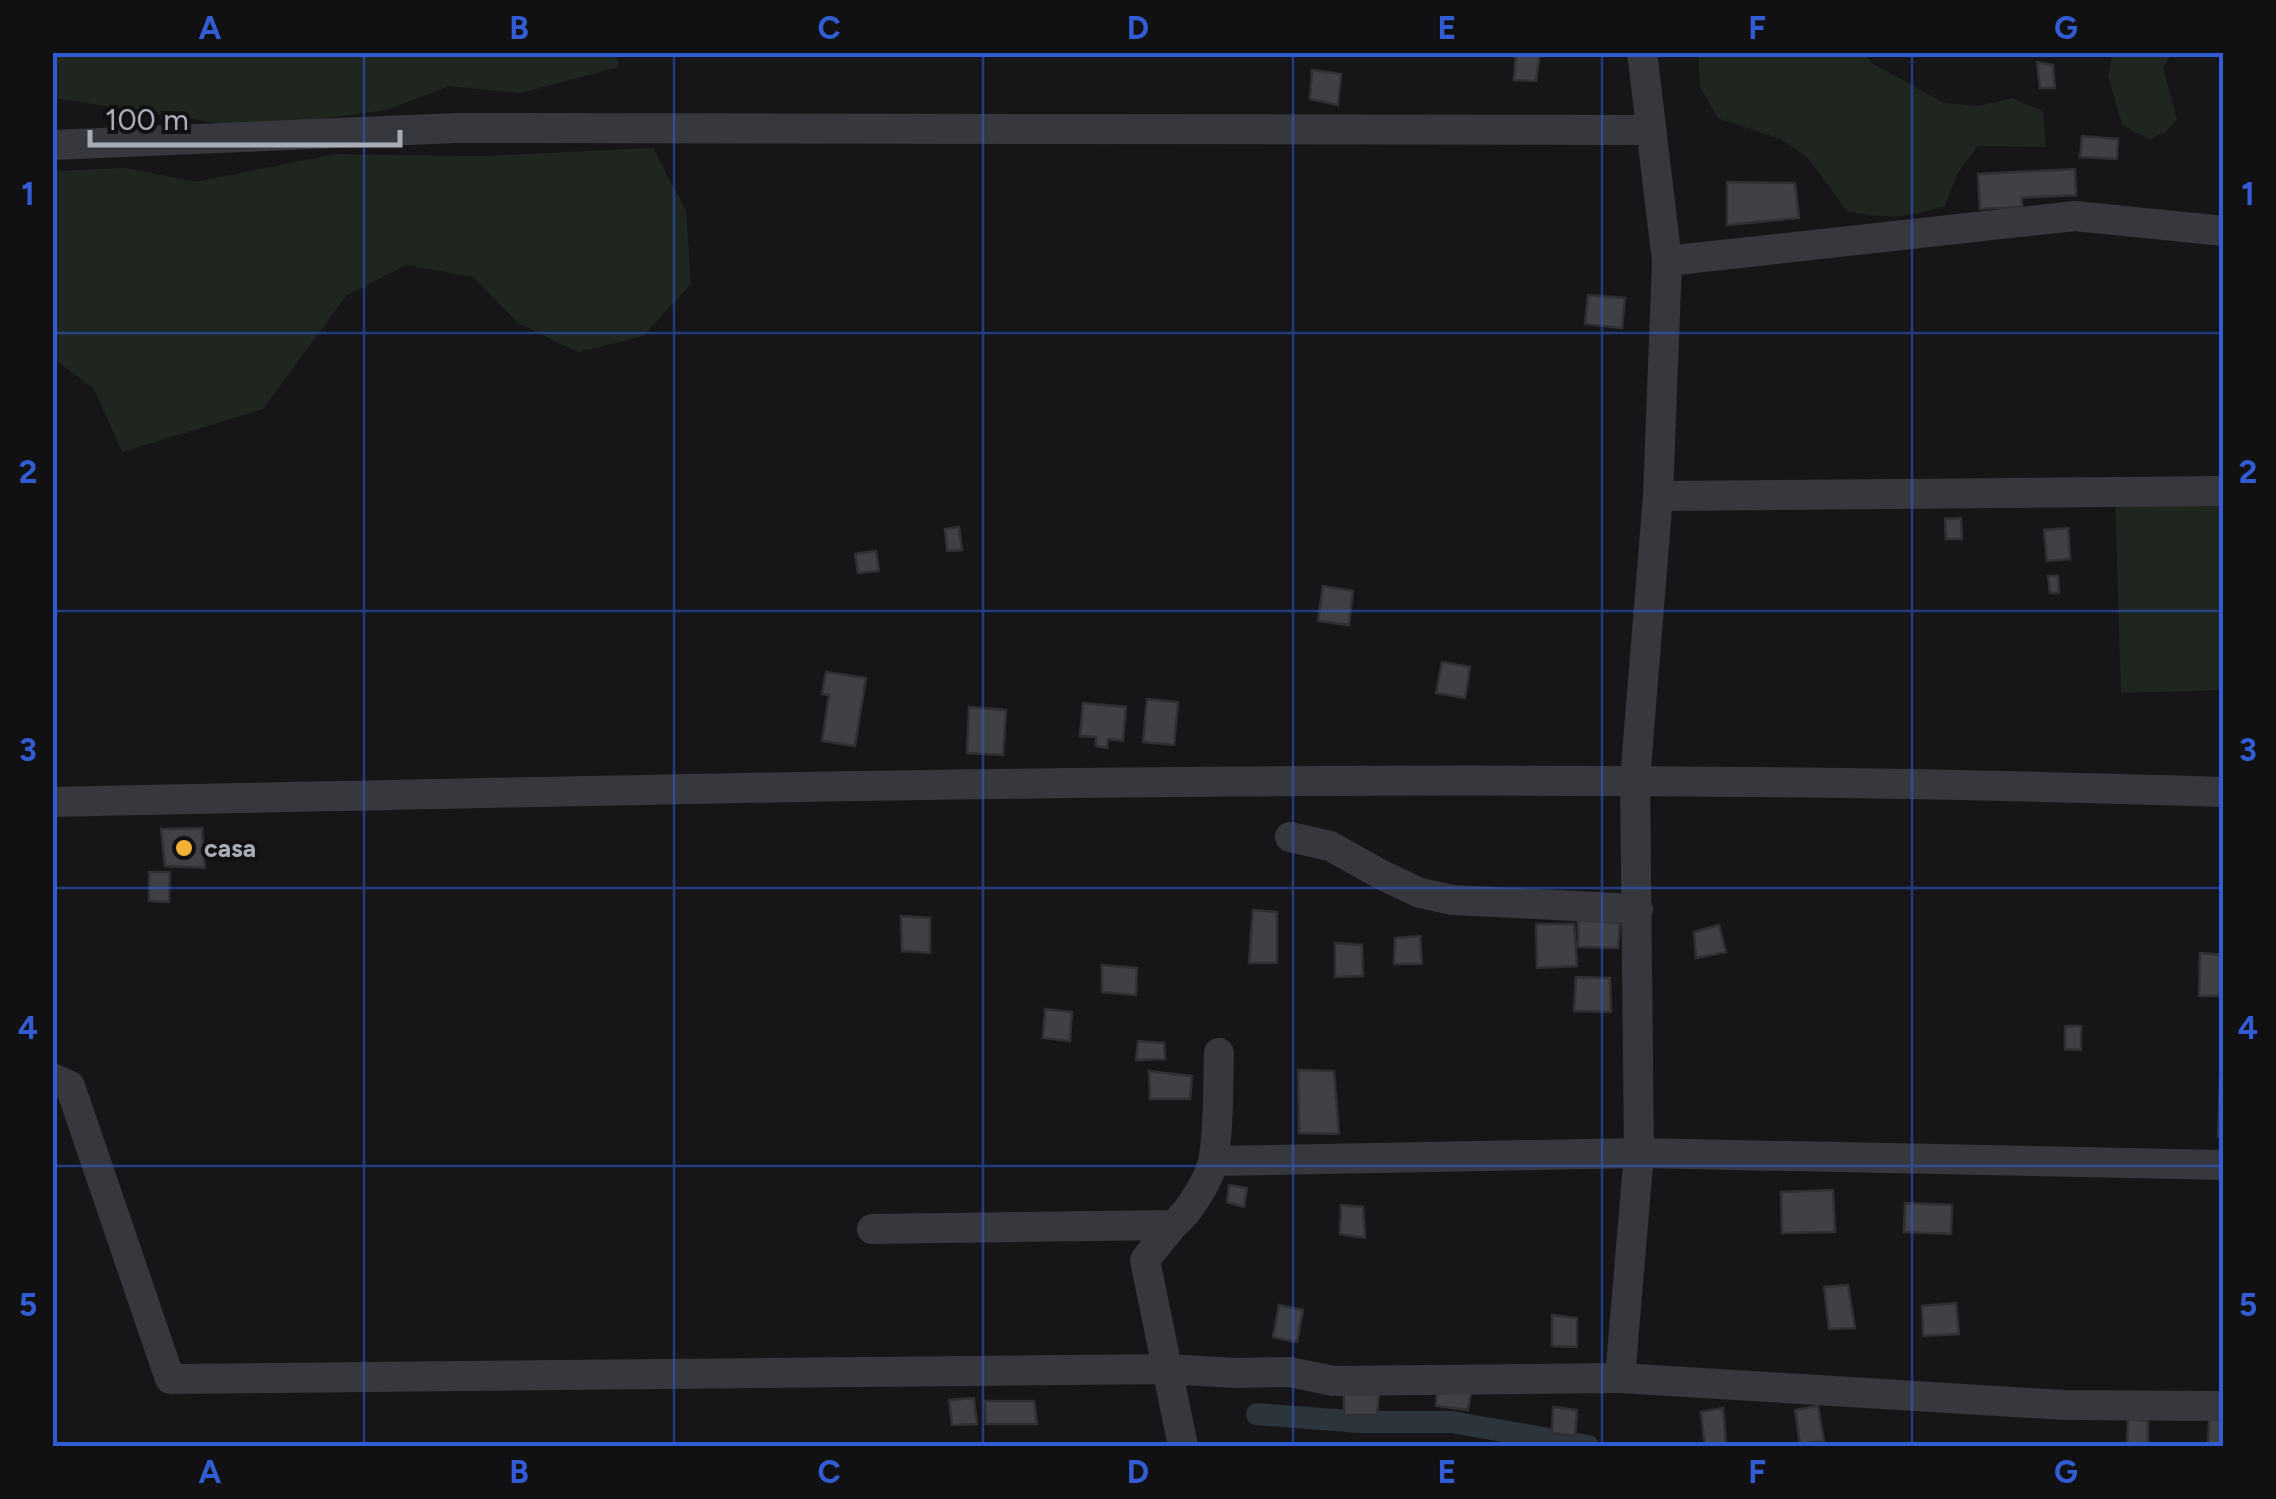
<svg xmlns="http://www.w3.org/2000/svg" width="2276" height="1499" viewBox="0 0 2276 1499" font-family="Figtree,sans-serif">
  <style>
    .green { fill: #1e261f }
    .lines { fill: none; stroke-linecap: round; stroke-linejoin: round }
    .canal { stroke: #2c353c; stroke-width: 22 }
    .building { fill: #404145; stroke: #303034; stroke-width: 2.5 }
    .minor { stroke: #37383d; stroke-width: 30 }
    .grid { fill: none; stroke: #325cd3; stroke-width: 2.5; stroke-opacity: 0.55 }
    .poi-dot { fill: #f2b134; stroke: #111113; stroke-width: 4 }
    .labels { text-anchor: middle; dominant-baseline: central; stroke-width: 8; stroke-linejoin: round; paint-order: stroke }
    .poi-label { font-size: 25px; font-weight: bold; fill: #a8adb8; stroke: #111113; text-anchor: start }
    .neatline { fill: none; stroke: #325cd3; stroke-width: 4 }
    .grid-label { font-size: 32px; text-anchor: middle; font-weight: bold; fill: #325cd3 }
  </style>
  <rect width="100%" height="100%" fill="#161618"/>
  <g class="green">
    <polygon points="615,52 619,67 521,93 449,86 387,110 250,128 53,98 52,53"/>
    <path d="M1698,52l166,1 8,10 72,40 35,3 33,-8 31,13 3,36 -68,-1 -21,28 -12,32c-41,12 -56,14 -98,5l-40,-54 -27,-18 -62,-21 -18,-31z"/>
    <polygon points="2113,52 2172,53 2163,68 2177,119 2166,132 2151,139 2136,133 2122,124 2108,76"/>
    <polygon points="653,148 686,211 691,284 643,336 578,352 518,323 473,277 406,265 346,296 263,409 122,452 94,389 53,358 53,171 126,168 195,182 336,154 480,156"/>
    <polygon points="2223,495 2223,690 2121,693 2115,498"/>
  </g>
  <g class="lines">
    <polyline class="canal" points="1257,1414 1360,1422 1452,1422 1588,1446"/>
  </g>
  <g class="building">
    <polygon points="1516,52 1540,52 1536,81 1514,80"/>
    <polygon points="2037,62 2053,65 2055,88 2040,88"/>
    <polygon points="1312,70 1341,74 1338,105 1310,99"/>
    <polygon points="2082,136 2118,139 2117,159 2080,157"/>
    <polygon points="2075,169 2076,195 2022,198 2022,207 1980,209 1978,174"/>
    <polygon points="1727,182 1795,183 1799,218 1727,225"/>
    <polygon points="1588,295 1625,298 1622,328 1585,324"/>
    <polygon points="1961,518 1962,539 1946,539 1945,519"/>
    <polygon points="959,527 962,550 947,551 945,529"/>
    <polygon points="2068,528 2070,559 2047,561 2044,530"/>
    <polygon points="876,551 879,571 858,573 855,554"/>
    <polygon points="2048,576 2058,576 2059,593 2050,593"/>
    <polygon points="1323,586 1353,591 1349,625 1318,621"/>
    <polygon points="1442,662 1470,667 1465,698 1436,693"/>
    <polygon points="826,672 866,678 855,746 822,741 829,695 822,694"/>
    <polygon points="1147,699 1178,702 1174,745 1143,742"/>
    <polygon points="1083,703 1126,707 1123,741 1108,739 1107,748 1096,746 1096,737 1080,736"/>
    <polygon points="969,707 1006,710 1003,755 967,753"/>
    <polygon points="202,828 205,868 165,866 161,829"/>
    <polygon points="149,872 170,872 169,902 149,901"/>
    <polygon points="1253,910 1277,912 1277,963 1249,963"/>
    <polygon points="901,916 930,918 930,953 902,951"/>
    <polygon points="1578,920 1620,923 1618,948 1578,947"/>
    <polygon points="1536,924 1574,924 1577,966 1537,968"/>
    <polygon points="1719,925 1726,952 1696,958 1694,932"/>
    <polygon points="1420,936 1422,964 1394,964 1395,938"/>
    <polygon points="1335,943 1362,945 1363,976 1335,977"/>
    <polygon points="2200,953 2224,955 2224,996 2199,996"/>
    <polygon points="1102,965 1137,968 1136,995 1102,992"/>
    <polygon points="1576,977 1610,978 1611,1012 1574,1011"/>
    <polygon points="1045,1009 1072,1012 1070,1041 1043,1038"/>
    <polygon points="2065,1026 2081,1026 2081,1050 2065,1049"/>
    <polygon points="1138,1041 1164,1043 1165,1059 1136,1060"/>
    <polygon points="1298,1070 1334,1071 1339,1134 1299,1133"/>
    <polygon points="1149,1071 1192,1076 1190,1099 1150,1099"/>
    <polygon points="2220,1077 2224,1077 2224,1137 2218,1137"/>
    <polygon points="1229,1185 1247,1188 1244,1207 1227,1202"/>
    <polygon points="1833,1190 1835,1232 1782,1233 1781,1192"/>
    <polygon points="1905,1203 1952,1205 1951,1234 1904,1232"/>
    <polygon points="1341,1205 1363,1207 1365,1238 1340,1234"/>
    <polygon points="1848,1285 1855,1328 1829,1329 1824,1287"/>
    <polygon points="1956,1303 1959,1334 1923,1336 1922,1306"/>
    <polygon points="1279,1305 1303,1310 1297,1342 1273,1337"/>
    <polygon points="1552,1315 1577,1318 1577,1347 1552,1346"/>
    <polygon points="1437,1387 1471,1392 1468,1410 1436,1406"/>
    <polygon points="1344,1391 1379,1392 1377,1415 1344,1415"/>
    <polygon points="974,1398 977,1424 952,1425 949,1400"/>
    <polygon points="985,1401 1034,1401 1037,1424 986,1424"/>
    <polygon points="1818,1406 1824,1441 1800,1444 1795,1410"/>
    <polygon points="1553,1407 1577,1410 1575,1436 1552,1433"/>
    <polygon points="1723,1408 1726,1445 1705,1446 1701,1412"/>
    <polygon points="2128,1419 2148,1421 2148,1446 2127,1446"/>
    <polygon points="2209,1419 2224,1420 2224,1446 2208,1446"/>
  </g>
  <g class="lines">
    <g class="minor">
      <polyline points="1642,52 1667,261 1658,496 1635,780 1639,1153 1620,1378 2064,1405 2224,1406"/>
      <polyline points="52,145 456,128 1651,130"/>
      <polyline points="1667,261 2075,216 2224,231"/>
      <polyline points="1658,496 2224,491"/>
      <path d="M52,802c724,-15 1448,-34 2172,-10"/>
      <polyline points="1290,837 1330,846 1380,874 1420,893 1453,900 1638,909"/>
      <polyline points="52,1078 70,1086 170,1379 1166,1369 1236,1373 1290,1372 1333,1381 1620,1378"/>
      <polyline points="1214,1161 1639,1153 2224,1165"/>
      <polyline points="1173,1225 1145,1260 1183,1446"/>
      <path d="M872,1229l301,-4c16,-12 38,-48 41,-68 5,-34 4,-70 5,-104"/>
    </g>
  </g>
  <path class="grid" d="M364,52v1394M674,52v1394M983,52v1394M1293,52v1394M1602,52v1394M1912,52v1394M52,333h2172M52,611h2172M52,888h2172M52,1166h2172"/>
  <circle class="poi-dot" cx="184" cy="848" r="10"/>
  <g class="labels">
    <g class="poi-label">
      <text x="204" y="848">casa</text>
    </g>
  </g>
  <rect width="2276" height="1499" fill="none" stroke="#111113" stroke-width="110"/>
  <path d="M90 130v15h310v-15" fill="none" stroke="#a8adb8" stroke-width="5"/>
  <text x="105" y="130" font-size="30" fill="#a8adb8" stroke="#111113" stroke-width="8" paint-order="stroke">100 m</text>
  <rect x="55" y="55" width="2166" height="1389" class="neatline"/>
  <g class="grid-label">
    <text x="210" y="39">A</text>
    <text x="519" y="39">B</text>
    <text x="829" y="39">C</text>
    <text x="1138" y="39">D</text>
    <text x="1447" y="39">E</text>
    <text x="1757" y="39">F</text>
    <text x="2066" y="39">G</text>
    <text x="28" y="205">1</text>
    <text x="2248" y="205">1</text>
    <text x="28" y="483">2</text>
    <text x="2248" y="483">2</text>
    <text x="28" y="761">3</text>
    <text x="2248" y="761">3</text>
    <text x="28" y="1039">4</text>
    <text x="2248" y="1039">4</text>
    <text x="28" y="1316">5</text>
    <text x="2248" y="1316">5</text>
    <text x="210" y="1483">A</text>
    <text x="519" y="1483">B</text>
    <text x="829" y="1483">C</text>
    <text x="1138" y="1483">D</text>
    <text x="1447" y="1483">E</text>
    <text x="1757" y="1483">F</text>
    <text x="2066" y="1483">G</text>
  </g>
</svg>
